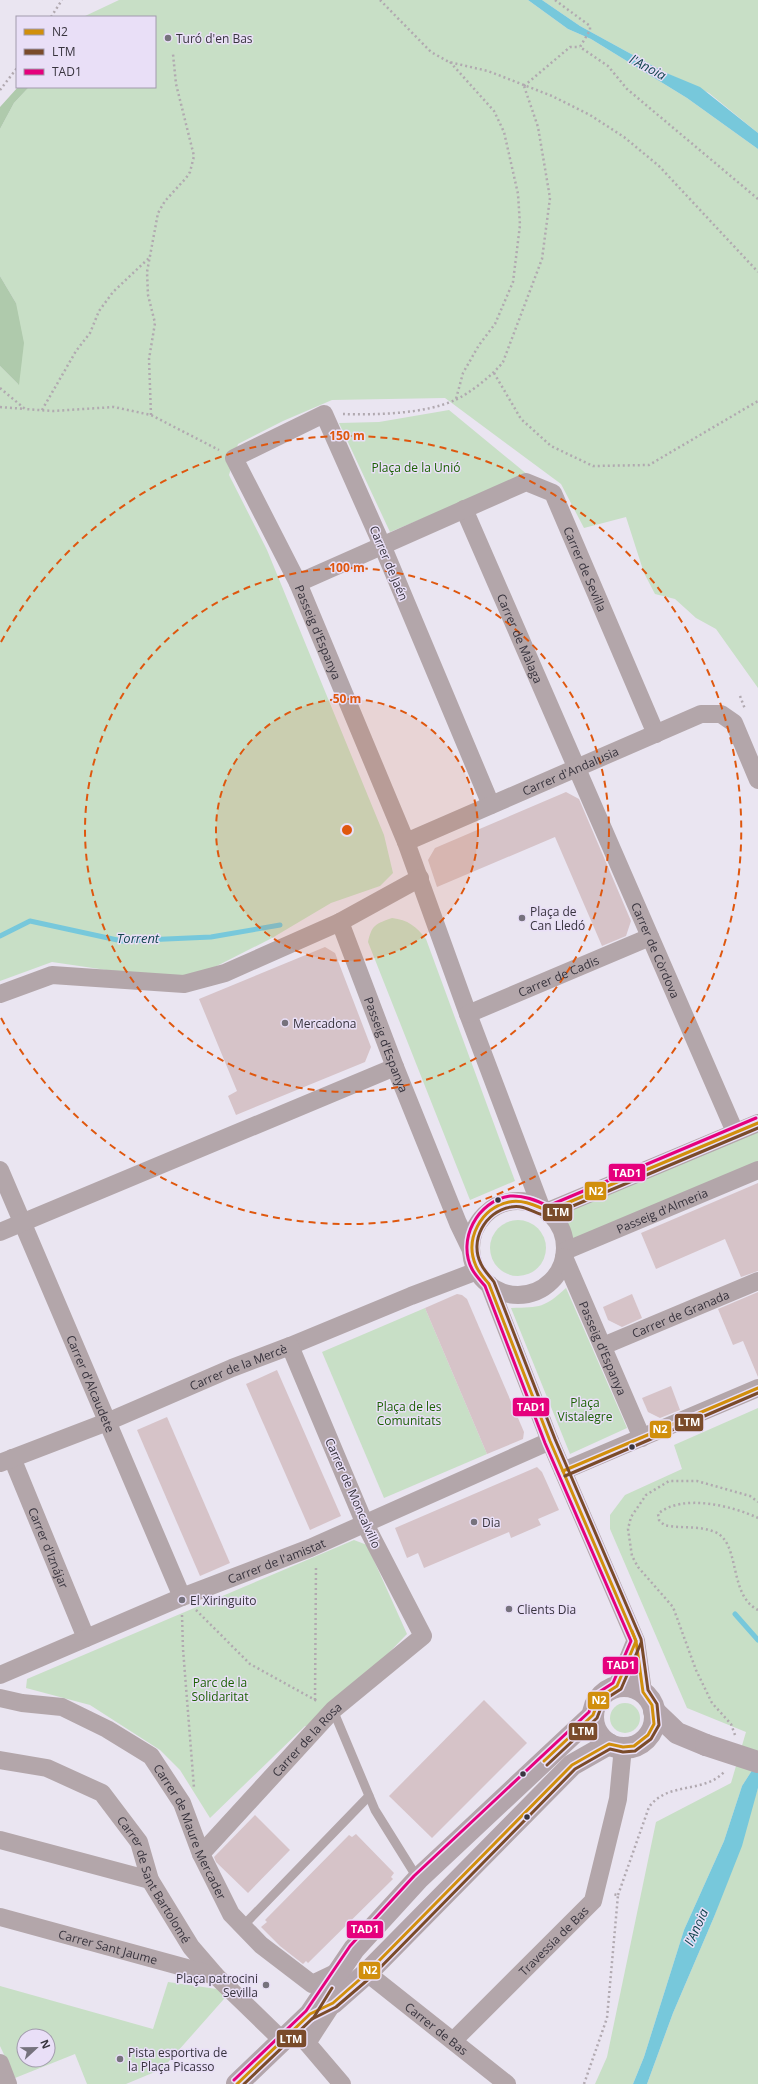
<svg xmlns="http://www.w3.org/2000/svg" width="758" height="2084" viewBox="0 0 758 2084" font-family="'Open Sans',sans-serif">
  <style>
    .green { fill: #c8dfc6; fill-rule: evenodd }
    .forest { fill: #afcaac }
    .water { fill: #77c8db }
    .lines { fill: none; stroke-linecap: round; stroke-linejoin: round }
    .stream { stroke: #77c8db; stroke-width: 5 }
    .building { fill: #d6c3c8 }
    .path { stroke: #b1a9b0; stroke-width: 2.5; stroke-dasharray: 2 3; stroke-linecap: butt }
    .lane { stroke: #b3a6aa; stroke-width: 9 }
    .street { stroke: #b3a6aa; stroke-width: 18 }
    .secondary { stroke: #b3a5ab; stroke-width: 22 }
    .secondary-bridge { stroke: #b3a5ab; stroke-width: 22 }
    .bus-1-casing { stroke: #e9dff7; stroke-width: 6 }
    .bus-2-casing { stroke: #e9dff7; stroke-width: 6 }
    .bus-3-casing { stroke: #e9dff7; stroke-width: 6 }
    .bus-1 { stroke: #d18f0c; stroke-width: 3 }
    .bus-2 { stroke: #7a4b2a; stroke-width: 3 }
    .bus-3 { stroke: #e5007d; stroke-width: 3 }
    .ring { fill: none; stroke: #df570e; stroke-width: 2; stroke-dasharray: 7 5 }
    .poi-dot { fill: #76727d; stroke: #e9dff7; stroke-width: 1.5 }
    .bus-dot { fill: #38343e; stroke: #e9dff7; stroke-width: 1.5 }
    .labels { text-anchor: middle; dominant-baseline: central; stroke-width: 3; stroke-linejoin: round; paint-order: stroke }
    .poi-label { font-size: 12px; fill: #38343e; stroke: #e9dff7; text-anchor: start }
    .park-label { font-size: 12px; fill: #1c6204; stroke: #e9dff7 }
    .street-label { font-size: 12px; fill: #38343e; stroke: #e9dff7 }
    .water-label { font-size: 13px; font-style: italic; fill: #11454f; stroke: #e9dff7 }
    .centre { fill: #df570e; stroke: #e9dff7; stroke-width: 2 }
    .ring-label { font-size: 12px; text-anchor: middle; font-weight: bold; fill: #df570e; stroke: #e9dff7; stroke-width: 3; stroke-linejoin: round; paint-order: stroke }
    .line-badge { stroke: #e9dff7; stroke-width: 1.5 }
    .badge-label { font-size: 11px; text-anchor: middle; font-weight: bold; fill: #fff }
  </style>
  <rect width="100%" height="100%" fill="#eae5f1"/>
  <g class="green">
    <polygon points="119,0 528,0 568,29 591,39 687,98 758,149 758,688 716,629 696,618 675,599 655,594 644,573 626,517 584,528 561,484 445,398 332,400 283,421 238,444 229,475 267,550 384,835 393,873 380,886 331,903 272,938 203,973 168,979 52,962 0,981 0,366 18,384 16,303 0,276 0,129 14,103 29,87 155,87 155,17 83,17"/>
    <polygon points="542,0 758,0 758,133 709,93 664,72 580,26"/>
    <polygon points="449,410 528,475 390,532 339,423 379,422"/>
    <path d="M392,918c16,2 24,8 34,21l89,242 -45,19 -102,-258c4,-17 7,-18 24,-24z"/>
    <polygon points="758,1130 758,1164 573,1241 560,1210"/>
    <circle cx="518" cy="1248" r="28"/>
    <path d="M566,1288l61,140 -57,26 -59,-146c30,-1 33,0 55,-20z"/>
    <polygon points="425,1308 487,1454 384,1498 322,1352"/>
    <polygon points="758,1408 758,1761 742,1786 724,1841 684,1930 644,2057 633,2084 595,2084 607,2057 656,1822 731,1783 746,1732 687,1708 610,1529 610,1515 625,1495 682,1469 674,1445"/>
    <polygon points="354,1540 367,1545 407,1634 314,1730 305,1726 210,1818 180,1770 160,1750 90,1705 26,1688 27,1679"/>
    <circle cx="625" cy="1718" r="15"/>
    <polygon points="758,1788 758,2084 647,2084 673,2013 714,1917"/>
    <path d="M168,1982l63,9 -69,78 -36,15h-39l-12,-30 -60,24 -15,-32v-60l153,43zM24,2036h24v24h-24z"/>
  </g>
  <g class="forest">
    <polygon points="18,87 29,87 14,103 0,129 0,107"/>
    <polygon points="0,276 16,303 24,343 19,385 0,366"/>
  </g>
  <g class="water">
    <polygon points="528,0 542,0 580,26 664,72 700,87 758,133 758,149 687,98 591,39 568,29"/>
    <polygon points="758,1761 758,1788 742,1846 714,1917 673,2013 647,2084 633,2084 644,2057 684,1930 724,1841 742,1786"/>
  </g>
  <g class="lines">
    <g class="stream">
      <polyline points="0,936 30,921 122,941 211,937 280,925"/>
      <polyline points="735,1614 758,1640"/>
    </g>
  </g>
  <g class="building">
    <polygon points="566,792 579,799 631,921 626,936 602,946 555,837 437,887 428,860 435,848"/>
    <polygon points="325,947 335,953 371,1047 365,1062 236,1115 228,1096 237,1091 199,999"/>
    <polygon points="758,1183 758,1271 741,1277 725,1239 656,1269 641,1233"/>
    <polygon points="758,1292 758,1377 743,1341 733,1345 718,1309"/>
    <polygon points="457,1294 462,1295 467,1299 524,1432 523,1439 487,1454 425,1308"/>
    <polygon points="632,1294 642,1318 622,1327 608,1320 603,1307"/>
    <polygon points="277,1370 341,1516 310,1530 246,1384"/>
    <polygon points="671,1386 680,1410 660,1418 648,1412 642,1398"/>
    <polygon points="167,1417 230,1563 200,1576 137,1430"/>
    <polygon points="537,1467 542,1472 559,1510 538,1519 541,1525 511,1538 509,1532 424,1568 418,1553 407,1558 395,1528"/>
    <polygon points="484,1700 527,1743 432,1838 389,1796"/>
    <polygon points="255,1815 290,1850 248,1893 216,1862 214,1857"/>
    <polygon points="356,1834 394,1873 391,1877 393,1879 308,1963 306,1961 303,1964 280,1946 261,1927 267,1922 265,1920 349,1835 352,1837"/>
  </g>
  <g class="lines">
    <g class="path">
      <polyline points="380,0 431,52 449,62 488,71 552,96 590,115 624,137 659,166 758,272"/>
      <polyline points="555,0 590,26 590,30 580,47 608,66 627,89 758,199"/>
      <polyline points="51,17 62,0"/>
      <polyline points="450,62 494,111 504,132 518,194 520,225 513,282 495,324 479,345 463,373 456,399"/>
      <polyline points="524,86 570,47 580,47"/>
      <polyline points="0,90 17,68"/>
      <polyline points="494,373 521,419 551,446 593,466 649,465 758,401"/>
      <polyline points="0,388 25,409 53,411 114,407 151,415 219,450"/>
      <polyline points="0,407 25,409"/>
      <polyline points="42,410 76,351 90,333 99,311 113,292 149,258"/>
      <path d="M343,414c33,1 82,0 112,-14 14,-6 39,-26 48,-38l39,-103 8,-61 -12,-71 -14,-41"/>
      <polyline points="151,415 149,359 155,323 148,295 147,272 158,213 165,201 186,178 190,172 194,156 176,84 173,54"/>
      <polyline points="740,696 745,709"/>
      <path d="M758,1518c-25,-12 -76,-25 -100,-4l1,6 5,5c17,4 34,0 51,7 26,11 13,63 43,78"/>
      <polyline points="196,1610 250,1664 317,1701"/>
      <polyline points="182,1615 183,1649 194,1788"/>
      <polyline points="315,1700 316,1565"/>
      <polyline points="735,1735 731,1724 712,1703 696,1670 673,1607 638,1567 632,1556 628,1529 631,1517 646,1495 669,1481 697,1481 750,1496 758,1502"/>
      <path d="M618,1895l31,-88c19,-26 56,-13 76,-36"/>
      <polyline points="584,2084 607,2018 618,1895 612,1894"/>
    </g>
    <g class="lane">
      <polyline points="333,1710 375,1810 418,1879"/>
      <polyline points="243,1926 369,1796"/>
    </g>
    <g class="street">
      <path id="s1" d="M464,509l271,623"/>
      <path id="s2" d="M298,583l228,-101 27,11 103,241"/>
      <path id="s3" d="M491,805l-109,-260 -58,-131 -90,44 64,125 108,259 62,172 73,193"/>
      <path id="s4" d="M406,842l295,-128h20l13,9 24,57"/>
      <path id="s5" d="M340,922l55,145 63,156 13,27"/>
      <polyline points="0,994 52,975 184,984 225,973 340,922 420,878"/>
      <path id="s6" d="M468,1014l182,-77"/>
      <path id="s7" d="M0,1170l182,427"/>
      <circle cx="518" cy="1248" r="47"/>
      <polyline points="548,1211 758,1123"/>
      <polyline points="0,1232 395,1067"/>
      <path id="s8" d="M565,1251l193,-81"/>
      <path id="s9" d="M564,1257l78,181"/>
      <polyline points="489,1284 550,1441 636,1641 643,1692"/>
      <path id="s10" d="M603,1346l155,-65"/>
      <path id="s11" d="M12,1458l74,180"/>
      <path id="s12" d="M0,1463l107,-41 125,-54 58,-22 121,-50 66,-25"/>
      <polyline points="563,1471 758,1388"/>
      <path id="s13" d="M0,1675l182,-78 128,-49 240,-107"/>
      <polyline points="617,1686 635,1642"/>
      <path id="s14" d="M0,1698l22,5 40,4 45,22 44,27 31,47 19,51 30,60 30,31 51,39 23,-11"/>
      <path id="s15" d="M0,1760l47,8 55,25 37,49 11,38 41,67 25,29 67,65"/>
      <polyline points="0,1840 150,1880"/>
      <path id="s16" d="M201,1854l132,-144 90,-74 -59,-114 -74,-176"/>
      <path id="s17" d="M0,1917l216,59"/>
      <path id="s18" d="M367,1973l140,111"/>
      <polyline points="333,2003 307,2043 342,2084"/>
      <path id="s19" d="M453,2041l140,-140 25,-102 5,-52"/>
      <polyline points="0,2063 8,2084"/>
    </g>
    <g class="secondary">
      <circle cx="624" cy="1717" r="31"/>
      <polyline points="654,1711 677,1733 706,1745"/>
      <polyline points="312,2012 333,2003 367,1973 572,1765 609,1744"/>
      <polyline points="237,2084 310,2014 354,1949 418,1879 593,1715"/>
    </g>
    <polyline class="secondary-bridge" points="706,1745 758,1762"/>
    <g class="bus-1-casing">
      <g id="bus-1">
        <polyline points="563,1471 758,1388"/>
        <polyline points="544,1761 593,1715 600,1697 617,1686 636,1641 632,1631"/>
        <path d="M237,2084l73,-70 23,-11 34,-30 205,-208 37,-21 14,3 11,-1 14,-11 6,-11 -2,-19 -9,-13 -7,-51 -86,-200 -61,-157c-4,-5 -10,-11 -13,-18 -12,-27 5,-58 33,-64 14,-3 27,4 39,9l210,-88"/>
      </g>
    </g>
    <g class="bus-2-casing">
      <g id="bus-2">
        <polyline points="565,1476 758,1393"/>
        <polyline points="547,1765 597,1718 604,1700 621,1689 641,1643"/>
        <path d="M312,2019l24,-12 35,-30 204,-208 35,-20 13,3 12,-1 16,-12 8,-14 -2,-21 -9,-14 -7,-51 -86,-200 -61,-157c-4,-6 -10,-11 -13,-18 -12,-23 4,-53 30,-57 16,-3 25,9 38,9l209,-88"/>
        <polyline points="244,2084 314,2017 332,1988"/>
      </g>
    </g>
    <g class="bus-3-casing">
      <path id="bus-3" d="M234,2080l72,-69 44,-65 64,-70 175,-164 7,-18 17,-11 18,-42 -86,-198 -60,-157c-4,-5 -10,-11 -13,-17 -15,-29 5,-68 38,-73 14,-1 26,4 38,10l208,-88"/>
    </g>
    <use href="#bus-1" class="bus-1"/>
    <use href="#bus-2" class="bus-2"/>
    <use href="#bus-3" class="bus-3"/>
  </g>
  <circle cx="347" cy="830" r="131" fill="#df570e" fill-opacity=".12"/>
  <g class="ring">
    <circle cx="347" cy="830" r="131"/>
    <circle cx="347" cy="830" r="262"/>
    <path d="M1 642A394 394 0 1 1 1 1018"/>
  </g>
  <g class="poi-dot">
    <circle cx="168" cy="38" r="4"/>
    <circle cx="522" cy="918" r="4"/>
    <circle cx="285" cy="1023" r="4"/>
    <circle cx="474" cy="1522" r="4"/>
    <circle cx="182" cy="1600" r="4"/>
    <circle cx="509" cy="1609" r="4"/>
    <circle cx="266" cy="1985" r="4"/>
    <circle cx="120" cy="2059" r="4"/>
  </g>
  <g class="bus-dot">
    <circle cx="498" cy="1200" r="3.5"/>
    <circle cx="632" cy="1447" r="3.5"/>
    <circle cx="523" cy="1774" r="3.5"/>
    <circle cx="527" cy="1817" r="3.5"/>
  </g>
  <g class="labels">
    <g class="poi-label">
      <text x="176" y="38">Turó d'en Bas</text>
      <text x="530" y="911">Plaça de<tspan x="530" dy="14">Can Lledó</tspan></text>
      <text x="293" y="1023">Mercadona</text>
      <text x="482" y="1522">Dia</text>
      <text x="190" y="1600">El Xiringuito</text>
      <text x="517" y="1609">Clients Dia</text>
      <text x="258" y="1978" text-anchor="end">Plaça patrocini<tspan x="258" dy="14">Sevilla</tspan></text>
      <text x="128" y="2052">Pista esportiva de<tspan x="128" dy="14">la Plaça Picasso</tspan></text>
    </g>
    <g class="park-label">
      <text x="416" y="467">Plaça de la Unió</text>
      <text x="585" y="1402">Plaça<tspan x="585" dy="14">Vistalegre</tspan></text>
      <text x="409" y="1406">Plaça de les<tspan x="409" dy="14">Comunitats</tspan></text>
      <text x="220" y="1682">Parc de la<tspan x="220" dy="14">Solidaritat</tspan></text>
    </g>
    <g class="street-label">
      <text transform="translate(389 563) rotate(67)">Carrer de Jaén</text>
      <text stroke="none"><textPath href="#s2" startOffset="361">Carrer de Sevilla</textPath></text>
      <text stroke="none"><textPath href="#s3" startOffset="719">Passeig d'Espanya</textPath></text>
      <text stroke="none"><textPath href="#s1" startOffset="141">Carrer de Màlaga</textPath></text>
      <text stroke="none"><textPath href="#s4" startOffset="179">Carrer d'Andalusia</textPath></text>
      <text stroke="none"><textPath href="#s1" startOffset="481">Carrer de Còrdova</textPath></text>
      <text stroke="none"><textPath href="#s6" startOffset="98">Carrer de Cadis</textPath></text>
      <text stroke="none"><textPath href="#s5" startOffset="131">Passeig d'Espanya</textPath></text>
      <text stroke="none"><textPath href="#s8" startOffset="105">Passeig d'Almeria</textPath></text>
      <text stroke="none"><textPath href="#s10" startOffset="84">Carrer de Granada</textPath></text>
      <text stroke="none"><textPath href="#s9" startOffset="99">Passeig d'Espanya</textPath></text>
      <text stroke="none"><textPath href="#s12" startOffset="257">Carrer de la Mercè</textPath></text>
      <text stroke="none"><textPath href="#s7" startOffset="232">Carrer d'Alcaudete</textPath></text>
      <text transform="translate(353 1493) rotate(66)">Carrer de Moncalvillo</text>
      <text stroke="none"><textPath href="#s11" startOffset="97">Carrer d'Iznájar</textPath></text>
      <text stroke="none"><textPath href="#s13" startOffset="299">Carrer de l'amistat</textPath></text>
      <text stroke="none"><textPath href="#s16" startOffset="156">Carrer de la Rosa</textPath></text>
      <text stroke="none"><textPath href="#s14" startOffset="250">Carrer de Maure Mercader</textPath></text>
      <text stroke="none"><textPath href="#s15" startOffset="210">Carrer de Sant Bartolomé</textPath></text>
      <text stroke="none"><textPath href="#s19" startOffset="142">Travessia de Bas</textPath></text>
      <text stroke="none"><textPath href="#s17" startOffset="112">Carrer Sant Jaume</textPath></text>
      <text stroke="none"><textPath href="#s18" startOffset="89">Carrer de Bas</textPath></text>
    </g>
    <g class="water-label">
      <text transform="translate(648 67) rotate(28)">l'Anoia</text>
      <text x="138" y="938">Torrent</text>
      <text transform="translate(696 1927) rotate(-66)">l'Anoia</text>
    </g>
  </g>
  <circle cx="347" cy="830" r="6" class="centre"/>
  <g class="ring-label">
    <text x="347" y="440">150 m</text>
    <text x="347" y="572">100 m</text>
    <text x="347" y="703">50 m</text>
  </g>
  <g class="line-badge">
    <rect x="608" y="1163" width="38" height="19" rx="4" fill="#e5007d"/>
    <rect x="584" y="1181" width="23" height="20" rx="4" fill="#d18f0c"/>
    <rect x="542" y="1203" width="31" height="19" rx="4" fill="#7a4b2a"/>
    <rect x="512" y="1397" width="38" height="20" rx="4" fill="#e5007d"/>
    <rect x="674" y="1413" width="30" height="19" rx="4" fill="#7a4b2a"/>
    <rect x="649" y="1420" width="23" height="19" rx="4" fill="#d18f0c"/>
    <rect x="602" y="1656" width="37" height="19" rx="4" fill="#e5007d"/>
    <rect x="587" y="1691" width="23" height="19" rx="4" fill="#d18f0c"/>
    <rect x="568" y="1722" width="30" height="19" rx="4" fill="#7a4b2a"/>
    <rect x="346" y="1920" width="38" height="19" rx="4" fill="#e5007d"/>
    <rect x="358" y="1961" width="23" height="19" rx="4" fill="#d18f0c"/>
    <rect x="276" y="2029" width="31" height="19" rx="4" fill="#7a4b2a"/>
  </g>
  <g class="badge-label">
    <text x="627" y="1177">TAD1</text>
    <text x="596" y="1195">N2</text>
    <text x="558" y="1216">LTM</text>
    <text x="531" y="1411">TAD1</text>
    <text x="689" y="1426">LTM</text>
    <text x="660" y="1433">N2</text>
    <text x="621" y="1669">TAD1</text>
    <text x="599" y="1704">N2</text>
    <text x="583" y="1735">LTM</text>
    <text x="365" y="1933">TAD1</text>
    <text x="370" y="1974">N2</text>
    <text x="291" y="2043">LTM</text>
  </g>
  <rect x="16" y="16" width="140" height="72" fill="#e9dff7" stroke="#a29bad"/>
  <rect x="24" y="29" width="20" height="6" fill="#d18f0c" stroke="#a29bad"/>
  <text x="52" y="36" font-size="12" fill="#38343e">N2</text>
  <rect x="24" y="49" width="20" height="6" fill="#7a4b2a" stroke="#a29bad"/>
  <text x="52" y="56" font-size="12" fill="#38343e">LTM</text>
  <rect x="24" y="69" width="20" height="6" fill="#e5007d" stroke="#a29bad"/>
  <text x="52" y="76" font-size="12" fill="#38343e">TAD1</text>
  <g transform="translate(36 2048) rotate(68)"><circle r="19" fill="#e9dff7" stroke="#a29bad"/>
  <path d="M0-3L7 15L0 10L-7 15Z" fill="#76727d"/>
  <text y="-6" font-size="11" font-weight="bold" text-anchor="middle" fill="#38343e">N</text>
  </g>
</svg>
